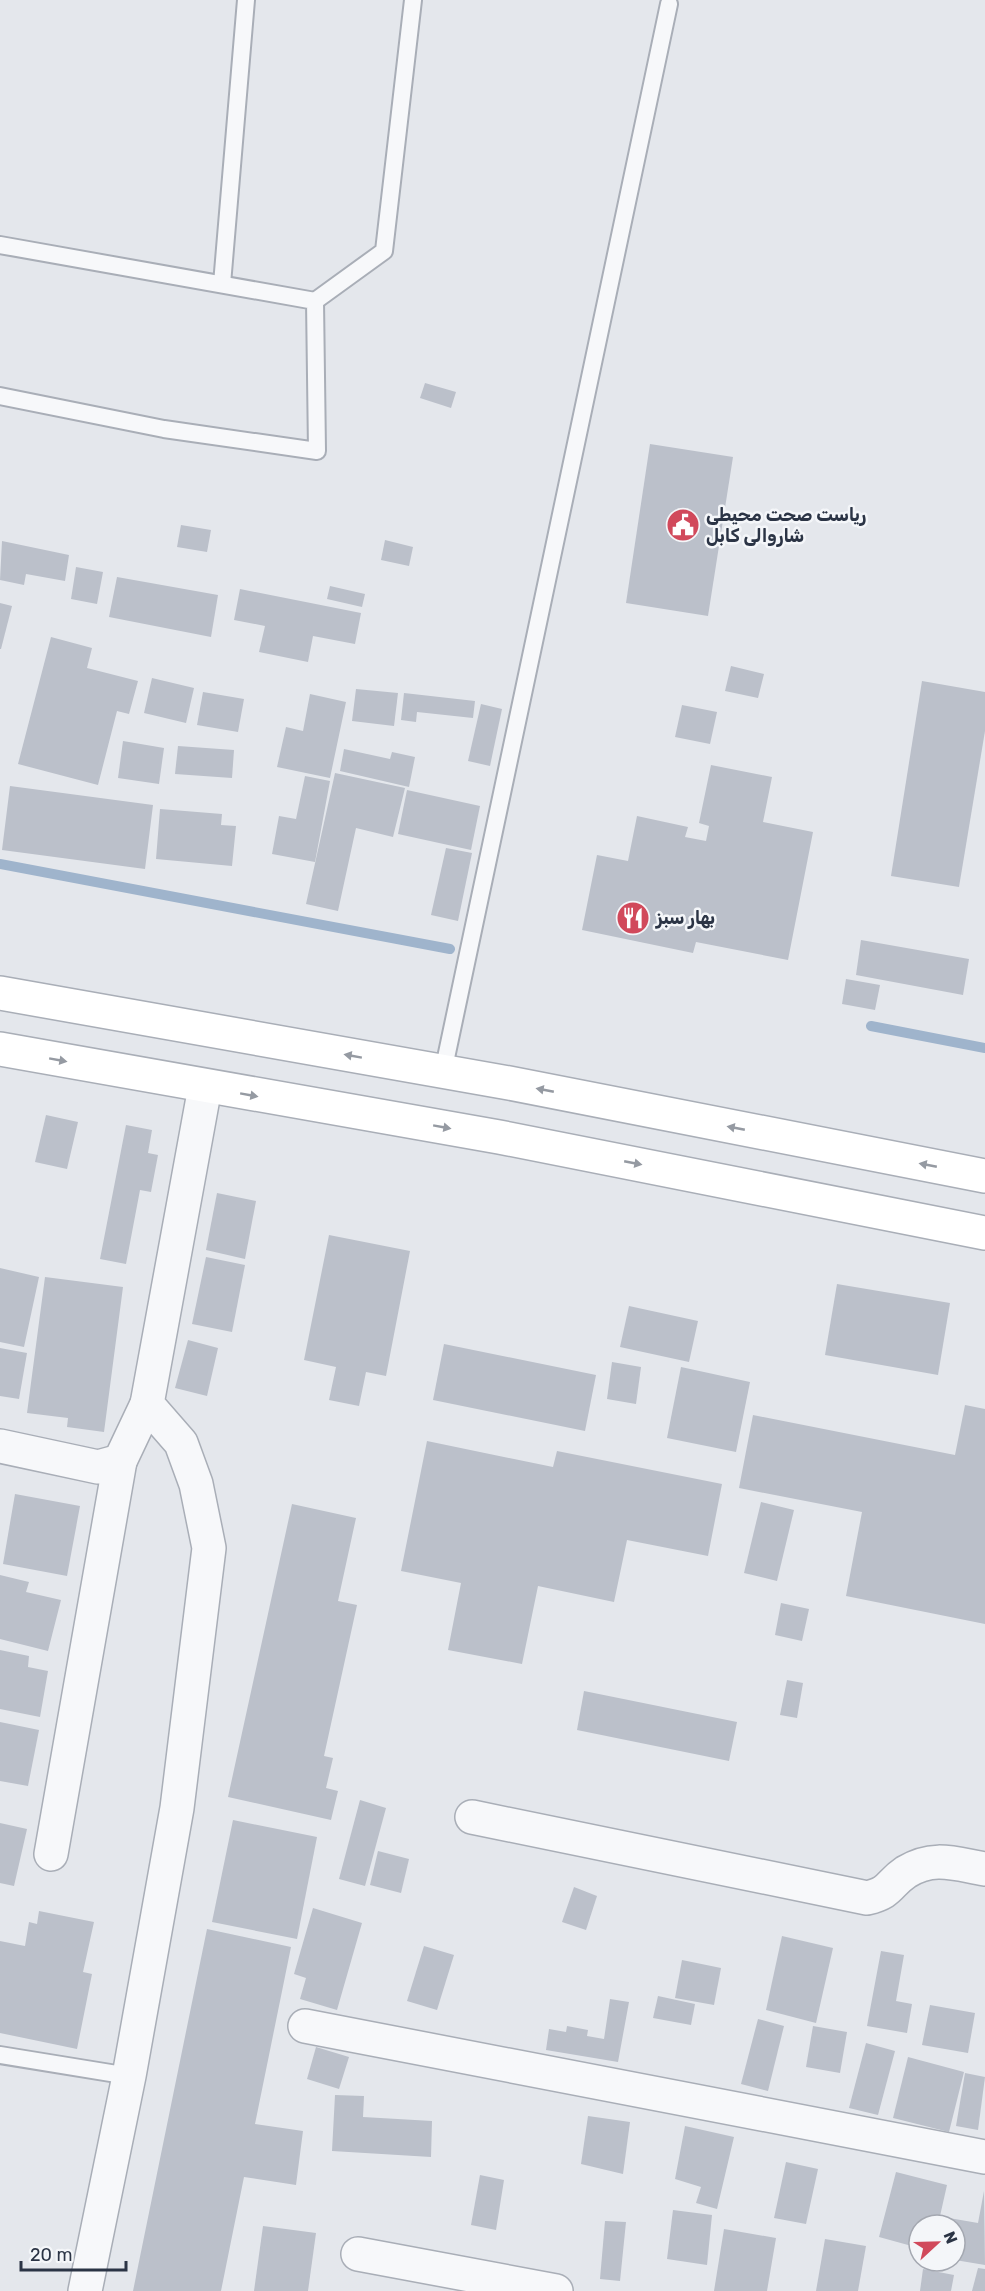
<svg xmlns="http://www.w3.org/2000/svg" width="985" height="2291" viewBox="0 0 985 2291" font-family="Rubik,Cairo,sans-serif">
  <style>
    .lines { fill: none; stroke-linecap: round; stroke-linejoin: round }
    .stream { stroke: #9fb4cc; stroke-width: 10 }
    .building { fill: #bbc0ca }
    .lane-casing { stroke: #a9aeb7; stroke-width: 20 }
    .street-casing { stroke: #a9aeb7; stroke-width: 36 }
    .secondary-casing { stroke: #a9aeb7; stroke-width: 36 }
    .lane { stroke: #f7f8fa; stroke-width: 16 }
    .street { stroke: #f7f8fa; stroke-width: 33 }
    .secondary { stroke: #fff; stroke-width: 33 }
    .oneway { fill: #959aa2 }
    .labels { text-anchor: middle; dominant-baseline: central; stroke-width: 5; stroke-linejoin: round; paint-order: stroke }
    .poi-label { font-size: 18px; font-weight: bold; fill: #2b3445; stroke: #f4f6f9; text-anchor: start }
  </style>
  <rect width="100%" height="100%" fill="#e4e7ec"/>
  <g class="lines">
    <g class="stream">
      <polyline points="0,864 450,949"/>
      <polyline points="871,1026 985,1048"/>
    </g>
  </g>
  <g class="building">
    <polygon points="425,383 456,392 451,408 420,398"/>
    <polygon points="650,444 733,457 708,616 626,603"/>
    <polygon points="181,525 211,530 207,552 177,547"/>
    <polygon points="385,540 413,547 409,566 381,560"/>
    <polygon points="2,541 69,555 65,581 26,574 24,585 0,580"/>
    <polygon points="76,567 103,572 97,604 71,599"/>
    <polygon points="117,577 218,595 211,637 109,617"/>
    <polygon points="330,586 365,594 362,607 327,599"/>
    <polygon points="240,589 361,613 355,644 313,636 308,662 259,652 265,626 234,620"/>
    <polygon points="0,603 12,606 1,649 0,649"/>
    <polygon points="51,637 92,648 87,668 138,681 129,714 117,711 98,785 18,764"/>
    <polygon points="731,666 764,674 758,698 725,691"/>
    <polygon points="152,678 194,688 186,723 144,713"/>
    <polygon points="922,681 985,692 985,731 959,887 891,876"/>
    <polygon points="356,689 398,693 394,726 352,721"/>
    <polygon points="203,692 244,699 238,732 197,725"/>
    <polygon points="404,693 475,701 473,718 417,712 416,722 401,720"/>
    <polygon points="310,694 346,702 330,778 277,767 286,727 303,731"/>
    <polygon points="481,704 502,709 490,766 468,761"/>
    <polygon points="682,705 717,712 710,744 675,737"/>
    <polygon points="123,741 164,748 159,784 118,778"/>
    <polygon points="178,746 234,750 232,778 175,774"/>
    <polygon points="344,749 390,759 392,752 415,757 409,787 340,771"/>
    <polygon points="711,765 772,777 763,822 813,832 788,960 696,942 693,953 582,930 597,855 628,861 637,816 688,827 685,837 706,841 709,826 699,823"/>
    <polygon points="335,773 405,788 393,837 356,828 338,911 306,904"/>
    <polygon points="305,776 330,781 315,862 272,854 279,816 296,819"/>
    <polygon points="10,786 153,805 145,869 2,850"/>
    <polygon points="407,790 480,806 471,850 398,834"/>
    <polygon points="160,809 222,814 221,825 236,826 232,866 156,859"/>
    <polygon points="446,848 472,853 458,921 431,915"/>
    <polygon points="861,940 969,959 963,995 856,975"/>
    <polygon points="846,979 880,985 875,1010 842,1004"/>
    <polygon points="46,1115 78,1122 67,1169 35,1162"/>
    <polygon points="126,1125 152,1130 148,1153 158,1155 151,1192 140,1190 126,1264 100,1259"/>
    <polygon points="217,1193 256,1201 245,1259 206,1250"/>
    <polygon points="329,1235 410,1251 386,1376 366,1372 359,1406 329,1400 336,1367 304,1360"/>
    <polygon points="206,1257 245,1265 232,1332 192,1324"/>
    <polygon points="0,1268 39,1277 24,1347 0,1342"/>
    <polygon points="45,1277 123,1287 104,1432 67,1427 68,1418 27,1413"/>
    <polygon points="837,1284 950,1303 938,1375 825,1355"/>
    <polygon points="629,1306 698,1321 689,1362 620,1347"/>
    <polygon points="188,1340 218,1348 207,1396 175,1388"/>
    <polygon points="444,1344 596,1375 585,1431 433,1400"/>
    <polygon points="0,1348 27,1353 19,1399 0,1396"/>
    <polygon points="612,1362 641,1367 636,1404 607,1399"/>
    <polygon points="681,1367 750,1382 736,1452 667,1438"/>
    <polygon points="965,1405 985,1409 985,1624 846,1596 862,1512 739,1488 753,1415 955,1455"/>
    <polygon points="427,1441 553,1467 557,1451 722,1484 708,1556 627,1540 614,1602 538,1586 522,1664 448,1650 461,1583 401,1571"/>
    <polygon points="15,1494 80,1506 67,1576 3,1564"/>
    <polygon points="761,1502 794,1510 777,1581 744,1573"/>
    <polygon points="292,1504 356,1518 338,1601 357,1605 324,1756 333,1758 326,1788 338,1791 331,1820 228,1797"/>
    <polygon points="0,1575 29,1582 26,1592 61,1600 48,1651 0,1639"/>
    <polygon points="781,1603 809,1609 802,1641 775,1635"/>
    <polygon points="0,1650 29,1656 28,1667 48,1671 40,1717 0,1709"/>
    <polygon points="787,1680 803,1683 797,1718 780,1715"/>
    <polygon points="584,1691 737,1722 729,1761 577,1730"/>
    <polygon points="0,1722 39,1730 28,1786 0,1781"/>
    <polygon points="360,1800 386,1808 365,1886 339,1879"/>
    <polygon points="233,1820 317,1837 297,1939 212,1922"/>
    <polygon points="0,1823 27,1829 14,1886 0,1883"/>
    <polygon points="378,1851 409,1859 401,1893 370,1885"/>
    <polygon points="574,1887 597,1896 586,1930 562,1922"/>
    <polygon points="313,1908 362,1923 337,2010 300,1999 306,1978 294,1974"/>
    <polygon points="39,1911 94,1922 83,1972 92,1974 77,2049 0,2033 0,1941 25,1946 29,1922 37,1924"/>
    <polygon points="207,1929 291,1947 255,2124 303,2131 296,2185 244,2177 221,2291 133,2291"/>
    <polygon points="782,1936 833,1948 816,2023 766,2010"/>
    <polygon points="424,1946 454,1955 437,2010 407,2001"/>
    <polygon points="881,1951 904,1955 896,2001 912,2004 907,2033 867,2026"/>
    <polygon points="682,1960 721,1968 714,2005 675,1998"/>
    <polygon points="658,1996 695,2004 691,2025 653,2018"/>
    <polygon points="610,1999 629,2002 618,2062 546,2050 549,2029 566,2032 567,2026 588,2030 587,2036 604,2039"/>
    <polygon points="930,2005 975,2013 968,2053 922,2045"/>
    <polygon points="758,2019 784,2026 768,2091 741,2084"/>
    <polygon points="813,2026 847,2032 840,2073 806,2067"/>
    <polygon points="866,2043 895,2051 878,2115 849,2108"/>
    <polygon points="316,2047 349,2057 339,2089 307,2079"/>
    <polygon points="908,2057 964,2072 949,2132 893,2118"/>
    <polygon points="965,2073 985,2077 978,2130 956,2126"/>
    <polygon points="335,2095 364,2096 363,2117 432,2121 431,2157 332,2151"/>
    <polygon points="588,2116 630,2122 623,2174 581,2164"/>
    <polygon points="685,2126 734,2137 717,2209 696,2203 701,2187 675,2179"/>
    <polygon points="786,2162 818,2169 806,2224 774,2218"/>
    <polygon points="896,2172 947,2185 938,2225 919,2225 919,2248 879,2237"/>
    <polygon points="480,2175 504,2180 496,2230 471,2225"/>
    <polygon points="984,2191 985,2265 955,2260 955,2225 947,2225 949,2218 978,2223"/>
    <polygon points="673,2210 712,2215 707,2265 667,2259"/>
    <polygon points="605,2221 626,2222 620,2281 600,2279"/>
    <polygon points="263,2226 316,2233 308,2291 254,2291"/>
    <polygon points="724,2229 776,2238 767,2291 714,2291"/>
    <polygon points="825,2239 866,2246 858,2291 816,2291"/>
    <polygon points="978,2268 985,2269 985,2291 972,2291"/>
    <polygon points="923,2269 954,2275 951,2291 920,2291"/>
  </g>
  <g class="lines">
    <g class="lane-casing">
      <g id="lane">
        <polyline points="0,245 315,301 317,451 164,429 0,396"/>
        <polyline points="222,284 246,0"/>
        <polyline points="315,301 384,251 413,0"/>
        <polyline points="443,1072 669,4"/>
        <polyline points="0,2055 129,2076"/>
      </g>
    </g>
    <g class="street-casing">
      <g id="street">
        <polyline points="0,1446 98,1467 120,1461 147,1404"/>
        <path d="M472,1817l395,81c25,-6 21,-14 39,-26 28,-17 49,-8 79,-3"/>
        <polyline points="51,1854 120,1461"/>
        <polyline points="305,2026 985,2157"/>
        <polyline points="358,2254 556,2291"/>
        <polyline points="85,2291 129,2076 177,1808 209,1548 196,1484 181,1443 147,1404 205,1087"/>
      </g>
    </g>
    <g class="secondary-casing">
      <g id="secondary">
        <polyline points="0,993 509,1083 985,1176"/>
        <polyline points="0,1049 499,1137 985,1233"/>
      </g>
    </g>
    <use href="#lane" class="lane"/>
    <use href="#street" class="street"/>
    <use href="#secondary" class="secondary"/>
  </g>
  <defs><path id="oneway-solid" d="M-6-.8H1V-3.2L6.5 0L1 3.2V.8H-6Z" transform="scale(1.5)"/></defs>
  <g class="oneway">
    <use href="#oneway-solid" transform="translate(353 1056) rotate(-170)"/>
    <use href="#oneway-solid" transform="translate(58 1060) rotate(10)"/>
    <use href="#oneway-solid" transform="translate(545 1090) rotate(-169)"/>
    <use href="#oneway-solid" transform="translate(249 1095) rotate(10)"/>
    <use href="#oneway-solid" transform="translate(442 1127) rotate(10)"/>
    <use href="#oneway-solid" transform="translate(736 1128) rotate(-169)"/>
    <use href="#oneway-solid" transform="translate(633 1163) rotate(11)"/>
    <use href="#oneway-solid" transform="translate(928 1165) rotate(-169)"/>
  </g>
  <defs>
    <g id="civic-disc" transform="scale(1.725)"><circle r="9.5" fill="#d1495b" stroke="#f4f6f9"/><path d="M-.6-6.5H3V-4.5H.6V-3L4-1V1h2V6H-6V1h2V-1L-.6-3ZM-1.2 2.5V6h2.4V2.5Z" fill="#fff"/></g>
    <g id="restaurant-disc" transform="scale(1.725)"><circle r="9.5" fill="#d1495b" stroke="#f4f6f9"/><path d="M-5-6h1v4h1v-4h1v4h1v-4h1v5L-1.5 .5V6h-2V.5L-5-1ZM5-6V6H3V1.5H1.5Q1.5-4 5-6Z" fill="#fff"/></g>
  </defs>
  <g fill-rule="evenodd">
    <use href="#civic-disc" x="683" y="525"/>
    <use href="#restaurant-disc" x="633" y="918"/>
  </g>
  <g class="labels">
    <g class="poi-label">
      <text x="706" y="515">ریاست صحت محیطی<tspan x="706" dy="21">شاروالی کابل</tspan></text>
      <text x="656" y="918">بهار سبز</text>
    </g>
  </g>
  <g transform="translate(937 2243) rotate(68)"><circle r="28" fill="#f4f6f9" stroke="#a4a8b1" stroke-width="1.5"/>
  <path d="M0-4.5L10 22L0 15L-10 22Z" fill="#d1495b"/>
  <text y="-9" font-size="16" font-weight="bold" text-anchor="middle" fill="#2b3445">N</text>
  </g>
  <path d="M21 2261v9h105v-9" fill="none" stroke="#2b3445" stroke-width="3"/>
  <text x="30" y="2261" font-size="18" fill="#2b3445" stroke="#f4f6f9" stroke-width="4.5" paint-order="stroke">20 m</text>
</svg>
